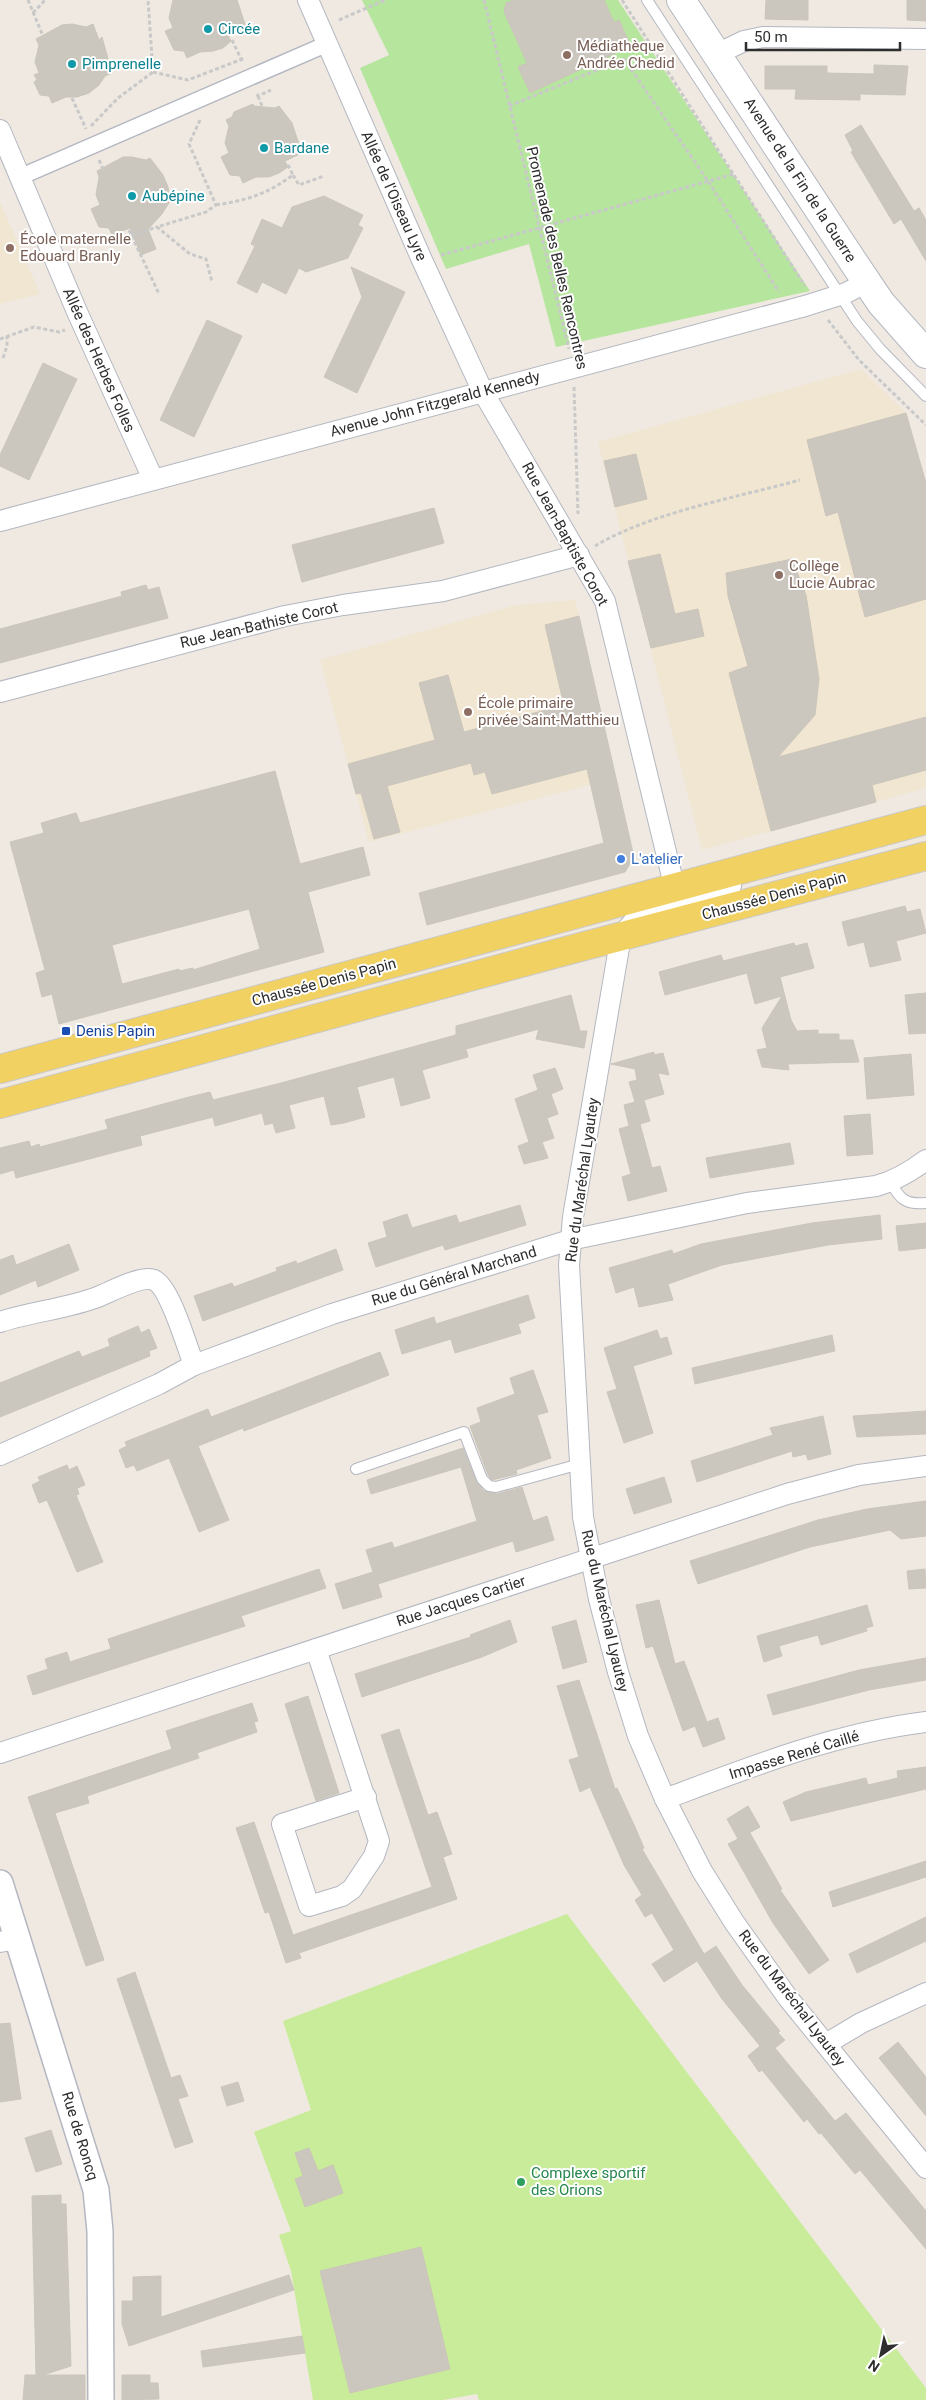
<svg xmlns="http://www.w3.org/2000/svg" width="926" height="2400" viewBox="0 0 926 2400" font-family="Roboto,sans-serif">
  <style>
    .education { fill: #f0e6d1 }
    .green { fill: #b6e59e }
    .pitch { fill: #c9ec9a }
    .building { fill: #cbc7bf; stroke: #cbc5ba; fill-rule: evenodd }
    .lines { fill: none; stroke-linecap: round; stroke-linejoin: round }
    .service-casing { stroke: #b4b7c1; stroke-width: 12 }
    .pedestrian-casing { stroke: #b4b7c1; stroke-width: 18 }
    .minor-casing { stroke: #b4b7c1; stroke-width: 22 }
    .tertiary-casing { stroke: #b4b7c1; stroke-width: 28 }
    .secondary-casing { stroke: #b4b7c1; stroke-width: 30 }
    .primary-casing { stroke: #c9c9c9; stroke-width: 30 }
    .path { stroke: #c9c9c9; stroke-width: 3; stroke-dasharray: 4 2.5; stroke-linecap: butt }
    .service { stroke: #fff; stroke-width: 10 }
    .pedestrian { stroke: #fff; stroke-width: 15 }
    .minor { stroke: #fff; stroke-width: 20 }
    .tertiary { stroke: #fff; stroke-width: 25 }
    .secondary { stroke: #fff; stroke-width: 28 }
    .primary { stroke: #f2d163; stroke-width: 28 }
    .culture-dot { fill: #0f9aa8; stroke: #fff; stroke-width: 2 }
    .education-dot { fill: #8d6e63; stroke: #fff; stroke-width: 2 }
    .shop-dot { fill: #3f7fe0; stroke: #fff; stroke-width: 2 }
    .transit-dot { fill: #1a4fb4; stroke: #fff; stroke-width: 2 }
    .leisure-dot { fill: #2e9e5b; stroke: #fff; stroke-width: 2 }
    .labels { text-anchor: middle; dominant-baseline: central; stroke-width: 4; stroke-linejoin: round; paint-order: stroke }
    .culture-label { font-size: 15px; fill: #0d838f; stroke: #fff; text-anchor: start }
    .education-label { font-size: 15px; fill: #785e54; stroke: #fff; text-anchor: start }
    .street-label { font-size: 15px; fill: #2e2e2e; stroke: #fff }
    .shop-label { font-size: 15px; fill: #366cbe; stroke: #fff; text-anchor: start }
    .transit-label { font-size: 15px; fill: #164399; stroke: #fff; text-anchor: start }
    .leisure-label { font-size: 15px; fill: #27864d; stroke: #fff; text-anchor: start }
  </style>
  <rect width="100%" height="100%" fill="#efe9e1"/>
  <g class="education">
    <polygon points="0,202 40,294 0,304"/>
    <polygon points="861,369 906,413 926,483 926,788 702,850 598,442"/>
    <polygon points="575,600 616,778 369,842 320,660 516,605"/>
  </g>
  <polygon class="green" points="362,0 618,0 810,291 556,347 529,244 446,269 360,68 389,55"/>
  <polygon class="pitch" points="567,1914 926,2388 926,2400 479,2400 477,2394 443,2400 313,2400 291,2271 279,2235 291,2231 254,2132 311,2110 283,2021"/>
  <g class="building">
    <polygon points="173,0 237,0 246,27 228,35 231,41 223,48 213,51 200,52 187,58 184,51 174,50 165,31 173,28 169,18"/>
    <polygon points="514,0 604,0 614,22 619,20 631,46 530,93 518,67 527,63 504,12 506,3"/>
    <polygon points="766,0 808,0 808,20 765,19"/>
    <polygon points="907,0 926,0 926,21 907,20"/>
    <polygon points="72,24 86,27 93,24 99,40 102,37 112,73 105,76 99,85 89,93 77,97 66,97 52,103 49,96 40,95 34,82 37,80 34,75 39,73 35,62 39,45 36,39 62,25"/>
    <polygon points="874,65 908,66 905,95 860,94 860,100 795,99 796,89 765,89 765,66 827,66 827,73 874,74"/>
    <polygon points="253,104 254,106 275,108 279,106 292,123 302,153 285,161 288,167 279,173 269,177 256,177 243,183 240,176 230,175 221,157 229,153 225,143 229,126 226,120 232,117 234,112"/>
    <polygon points="861,125 914,211 919,208 926,220 926,261 901,219 894,224 851,152 853,151 845,135"/>
    <polygon points="123,157 132,157 146,160 150,158 163,175 168,187 170,201 162,214 148,229 156,249 141,255 130,228 112,235 109,228 99,227 91,209 100,205 96,195 99,177 97,171"/>
    <polygon points="324,196 363,215 358,225 363,228 348,258 306,272 299,268 286,294 262,282 257,293 237,283 255,246 251,244 262,219 282,228 292,207"/>
    <polygon points="351,267 405,292 357,393 324,377 362,297"/>
    <polygon points="207,320 242,336 194,437 160,420"/>
    <polygon points="43,363 77,379 29,480 0,466 0,455"/>
    <polygon points="906,413 926,483 926,599 865,617 838,512 826,516 807,440"/>
    <polygon points="636,454 647,499 615,507 604,461"/>
    <polygon points="434,508 444,543 302,582 292,545"/>
    <polygon points="660,554 675,614 698,609 704,636 651,648 628,561"/>
    <polygon points="792,559 806,595 819,679 815,715 778,757 926,717 926,770 872,785 876,802 771,831 729,673 748,666 728,596 726,573"/>
    <polygon points="146,585 148,590 159,587 168,618 0,663 0,629 122,596 121,592"/>
    <polygon points="579,616 634,857 625,872 427,925 419,893 604,843 587,769 492,794 485,772 474,775 471,763 387,786 400,832 374,839 361,793 356,794 348,764 435,740 419,683 448,675 464,732 564,705 545,625"/>
    <path d="M275,771l25,93 63,-17 7,28 -62,17 16,60 -265,72 -7,-30 -10,3 -6,-24 9,-3 -35,-128 34,-9 -3,-10 35,-10 4,10zM249,909l11,40 -67,21v-2l-14,3v-2l-57,15 -10,-39z"/>
    <polygon points="905,906 907,912 920,909 926,933 896,941 901,960 870,967 864,942 848,946 842,922"/>
    <polygon points="794,943 795,946 807,943 814,968 780,977 791,1020 797,1031 818,1030 818,1034 839,1034 839,1040 853,1040 859,1062 788,1064 789,1070 762,1067 757,1050 767,1048 762,1028 782,996 755,1004 747,973 665,995 659,972 721,955 723,961"/>
    <polygon points="926,993 926,1033 909,1034 905,995"/>
    <polygon points="571,995 580,1031 587,1031 584,1048 536,1039 539,1029 466,1049 468,1057 422,1070 430,1098 401,1106 394,1077 357,1087 365,1117 344,1123 331,1125 324,1096 289,1105 295,1128 276,1133 273,1123 265,1125 262,1113 215,1126 213,1117 140,1136 142,1145 93,1158 16,1178 14,1170 0,1174 0,1148 29,1141 31,1147 39,1144 40,1147 108,1129 105,1120 189,1097 210,1092 213,1100 281,1083 456,1035 456,1026"/>
    <polygon points="654,1052 654,1055 663,1053 669,1075 658,1073 664,1094 644,1100 650,1121 640,1124 652,1168 660,1166 667,1191 628,1201 622,1177 631,1174 619,1129 629,1126 624,1105 635,1102 629,1082 637,1080 635,1069 611,1064"/>
    <polygon points="911,1054 914,1095 867,1099 864,1058"/>
    <polygon points="555,1068 563,1089 551,1094 558,1114 547,1118 554,1138 542,1142 548,1158 524,1164 518,1146 529,1142 515,1099 538,1090 533,1075"/>
    <polygon points="870,1114 873,1154 847,1156 844,1116"/>
    <polygon points="790,1143 794,1164 710,1178 706,1158"/>
    <polygon points="520,1205 526,1225 445,1250 443,1245 376,1267 368,1243 387,1237 383,1222 407,1214 412,1228 456,1215 459,1223"/>
    <polygon points="880,1215 882,1239 828,1245 722,1265 668,1284 673,1300 639,1307 634,1287 616,1293 609,1268 672,1250 673,1254 701,1244 812,1223"/>
    <polygon points="926,1223 926,1248 899,1251 896,1226"/>
    <polygon points="69,1244 79,1270 38,1287 36,1280 0,1295 0,1260 13,1255 16,1265"/>
    <polygon points="336,1249 343,1270 203,1321 194,1296 232,1283 234,1287 277,1271 276,1268 296,1261 297,1264"/>
    <polygon points="528,1295 535,1318 518,1324 521,1333 455,1353 451,1339 402,1354 395,1330 434,1317 436,1324"/>
    <polygon points="138,1326 141,1333 149,1329 157,1348 149,1351 150,1356 0,1417 0,1383 79,1351 82,1357 110,1346 108,1339"/>
    <polygon points="657,1330 660,1339 667,1337 672,1354 633,1366 653,1433 624,1443 607,1392 617,1389 604,1348"/>
    <polygon points="832,1335 835,1351 695,1384 692,1368"/>
    <polygon points="380,1352 389,1375 244,1431 243,1428 198,1446 229,1520 199,1532 169,1458 137,1471 134,1465 126,1468 119,1450 127,1446 125,1442 208,1409 211,1417"/>
    <polygon points="533,1370 548,1412 537,1415 551,1458 516,1470 517,1474 492,1480 488,1475 470,1426 481,1422 477,1408 515,1394 510,1378"/>
    <polygon points="926,1411 926,1434 857,1437 853,1416"/>
    <polygon points="823,1416 831,1454 808,1460 806,1454 793,1457 792,1451 697,1482 691,1461 773,1435 770,1428"/>
    <polygon points="463,1448 476,1481 484,1491 497,1494 522,1487 533,1521 547,1516 554,1540 516,1552 513,1541 378,1584 382,1597 343,1609 335,1584 373,1572 366,1550 392,1542 394,1548 477,1521 461,1467 371,1494 367,1480"/>
    <polygon points="67,1465 69,1470 77,1466 85,1485 77,1488 79,1494 76,1495 103,1562 77,1572 47,1500 39,1503 32,1485 40,1481 38,1477"/>
    <polygon points="664,1477 672,1502 634,1514 626,1489"/>
    <polygon points="926,1501 926,1536 901,1539 890,1530 810,1547 698,1584 690,1561 818,1520 867,1509"/>
    <polygon points="319,1569 326,1588 241,1616 245,1626 33,1695 27,1676 48,1669 45,1659 67,1652 70,1662 91,1655 111,1649 108,1639"/>
    <polygon points="925,1569 926,1588 909,1589 907,1571"/>
    <polygon points="659,1600 675,1664 684,1661 707,1722 718,1718 725,1739 703,1747 695,1726 683,1731 653,1646 646,1648 636,1605"/>
    <polygon points="867,1605 873,1626 866,1628 867,1631 821,1645 818,1635 796,1641 779,1646 782,1656 764,1662 757,1636"/>
    <polygon points="510,1620 517,1642 482,1657 362,1697 355,1674 471,1637 470,1635"/>
    <polygon points="576,1620 587,1662 563,1669 552,1627"/>
    <polygon points="926,1658 926,1680 869,1690 773,1715 767,1695 859,1670"/>
    <polygon points="579,1680 615,1789 617,1788 635,1827 644,1848 642,1849 704,1954 716,1946 742,1985 780,2031 778,2033 785,2040 775,2048 835,2121 846,2113 926,2211 926,2249 860,2170 855,2174 821,2133 819,2134 807,2119 804,2122 762,2070 759,2072 748,2056 760,2046 722,1999 697,1961 664,1982 652,1964 674,1950 652,1913 645,1917 635,1900 642,1895 624,1865 590,1787 580,1792 569,1760 579,1757 557,1686"/>
    <polygon points="308,1696 339,1793 316,1801 285,1704"/>
    <polygon points="252,1703 258,1721 254,1722 257,1732 197,1753 199,1758 87,1796 89,1803 55,1813 104,1960 86,1966 28,1797 172,1749 166,1731"/>
    <polygon points="399,1729 428,1815 437,1812 452,1854 443,1857 457,1899 299,1953 301,1958 286,1963 269,1912 265,1913 236,1828 254,1822 293,1935 432,1887 381,1735"/>
    <polygon points="926,1767 926,1789 791,1821 783,1802 806,1792 866,1778 868,1785 898,1778 897,1771"/>
    <polygon points="748,1806 760,1827 738,1839 727,1819"/>
    <polygon points="750,1833 782,1889 780,1890 829,1960 809,1974 773,1923 728,1844"/>
    <polygon points="926,1861 926,1877 833,1907 829,1892"/>
    <polygon points="926,1917 926,1941 857,1973 849,1954"/>
    <polygon points="135,1972 171,2078 180,2075 188,2096 178,2099 193,2142 175,2148 117,1979"/>
    <polygon points="10,2023 21,2099 0,2102 0,2024"/>
    <polygon points="898,2042 926,2077 926,2116 879,2058"/>
    <polygon points="238,2082 244,2101 227,2106 221,2087"/>
    <polygon points="51,2130 62,2164 36,2172 25,2138"/>
    <polygon points="309,2148 318,2171 333,2165 343,2193 305,2207 295,2179 303,2176 295,2153"/>
    <polygon points="61,2195 61,2204 66,2204 71,2366 43,2375 85,2375 85,2400 23,2400 25,2375 36,2375 32,2196"/>
    <polygon points="421,2247 450,2369 350,2393 320,2271"/>
    <polygon points="289,2275 294,2290 129,2346 122,2324 122,2301 133,2301 133,2277 161,2276 161,2317"/>
    <polygon points="302,2336 305,2353 203,2367 201,2351"/>
    <polygon points="122,2375 150,2375 150,2383 158,2383 159,2399 122,2400"/>
  </g>
  <g class="lines">
    <g class="service-casing">
      <g id="service">
        <polyline points="647,0 857,321 880,349 926,396"/>
        <path d="M891,1182c8,17 15,23 35,21"/>
        <polyline points="356,1469 464,1432 482,1479 489,1486 496,1487 580,1464"/>
      </g>
    </g>
    <g class="pedestrian-casing">
      <polyline id="pedestrian" points="20,177 327,44"/>
    </g>
    <g class="minor-casing">
      <g id="minor">
        <polyline points="308,0 422,260 483,392 605,601 675,889"/>
        <polyline points="717,54 744,41 763,37 926,39"/>
        <polyline points="0,130 78,314 153,479"/>
        <polyline points="0,521 805,306 846,293 867,282"/>
        <polyline points="0,692 285,616 343,605 443,591 579,555"/>
        <polyline points="731,886 655,908 634,921 621,936 573,1217 569,1265 583,1517 599,1599 618,1672 638,1736 665,1799 702,1871 734,1922 788,1998 926,2168"/>
        <path d="M0,1322c33,-11 68,-13 100,-26 12,-5 42,-21 54,-16 16,7 33,67 40,85"/>
        <path d="M0,1455l159,-71 35,-19 138,-51 238,-74 177,-37 129,-17c19,-5 34,-14 50,-26"/>
        <polyline points="316,1649 379,1841 374,1856 352,1889 342,1896 309,1906 282,1824 366,1797"/>
        <polyline points="0,1753 787,1494 859,1475 926,1466"/>
        <path d="M665,1799c85,-32 171,-66 261,-77"/>
        <polyline points="0,1942 18,1939"/>
        <polyline points="826,2044 861,2023 926,1993"/>
      </g>
    </g>
    <g class="tertiary-casing">
      <polyline id="tertiary" points="0,1883 96,2190 100,2231 101,2400"/>
    </g>
    <g class="secondary-casing">
      <polyline id="secondary" points="681,0 852,260 881,303 926,354"/>
    </g>
    <g class="primary-casing">
      <g id="primary">
        <polyline points="0,1069 926,820"/>
        <polyline points="0,1104 558,953 926,856"/>
      </g>
    </g>
    <g class="path">
      <polyline points="28,0 43,36"/>
      <polyline points="484,0 569,349"/>
      <polyline points="622,0 805,286"/>
      <polyline points="33,13 45,0"/>
      <polyline points="339,20 385,0"/>
      <polyline points="232,40 242,61"/>
      <polyline points="153,72 188,80 245,58"/>
      <polyline points="257,94 258,96 271,90"/>
      <polyline points="258,96 262,106"/>
      <polyline points="72,98 86,129"/>
      <polyline points="509,106 624,59 708,181 779,292"/>
      <polyline points="200,120 189,144 216,205 206,212 157,227 190,254 206,259 212,282"/>
      <polyline points="91,126 118,98 153,72 148,0"/>
      <polyline points="99,160 103,169"/>
      <polyline points="293,175 299,185 324,176"/>
      <path d="M216,205c32,-5 51,-11 77,-30l-5,-10"/>
      <polyline points="129,230 159,294"/>
      <polyline points="131,235 157,227"/>
      <polyline points="441,255 734,174"/>
      <polyline points="828,320 859,360 926,425"/>
      <polyline points="0,339 34,327 59,332 65,330"/>
      <polyline points="3,358 7,346 7,336"/>
      <polyline points="574,387 578,514"/>
      <path d="M595,546c57,-34 140,-48 205,-66"/>
    </g>
    <use href="#service" class="service"/>
    <use href="#pedestrian" class="pedestrian"/>
    <use href="#minor" class="minor"/>
    <use href="#tertiary" class="tertiary"/>
    <use href="#secondary" class="secondary"/>
    <use href="#primary" class="primary"/>
  </g>
  <g class="culture-dot">
    <circle cx="208" cy="29" r="5"/>
    <circle cx="72" cy="64" r="5"/>
    <circle cx="264" cy="148" r="5"/>
    <circle cx="132" cy="196" r="5"/>
  </g>
  <g class="education-dot">
    <circle cx="567" cy="55" r="5"/>
    <circle cx="10" cy="248" r="5"/>
    <circle cx="779" cy="575" r="5"/>
    <circle cx="468" cy="712" r="5"/>
  </g>
  <circle class="shop-dot" cx="621" cy="859" r="5"/>
  <rect class="transit-dot" x="61" y="1026" width="10" height="10" rx="2.5"/>
  <circle class="leisure-dot" cx="521" cy="2182" r="5"/>
  <g class="labels">
    <g class="culture-label">
      <text x="218" y="29">Circée</text>
      <text x="82" y="64">Pimprenelle</text>
      <text x="274" y="148">Bardane</text>
      <text x="142" y="196">Aubépine</text>
    </g>
    <g class="education-label">
      <text x="577" y="46">Médiathèque<tspan x="577" dy="17">Andrée Chedid</tspan></text>
      <text x="20" y="239">École maternelle<tspan x="20" dy="17">Edouard Branly</tspan></text>
      <text x="789" y="566">Collège<tspan x="789" dy="17">Lucie Aubrac</tspan></text>
      <text x="478" y="703">École primaire<tspan x="478" dy="17">privée Saint-Matthieu</tspan></text>
    </g>
    <g class="street-label">
      <text transform="translate(800 180) rotate(57)">Avenue de la Fin de la Guerre</text>
      <text transform="translate(394 196) rotate(66)">Allée de l'Oiseau Lyre</text>
      <text transform="translate(557 258) rotate(77)">Promenade des Belles Rencontres</text>
      <text transform="translate(99 360) rotate(66)">Allée des Herbes Folles</text>
      <text transform="translate(435 404) rotate(-15)">Avenue John Fitzgerald Kennedy</text>
      <text transform="translate(565 534) rotate(61)">Rue Jean-Baptiste Corot</text>
      <text transform="translate(259 625) rotate(-13)">Rue Jean-Bathiste Corot</text>
      <text transform="translate(774 896) rotate(-15)">Chaussée Denis Papin</text>
      <text transform="translate(324 982) rotate(-15)">Chaussée Denis Papin</text>
      <text transform="translate(582 1180) rotate(-82)">Rue du Maréchal Lyautey</text>
      <text transform="translate(454 1276) rotate(-17)">Rue du Général Marchand</text>
      <text transform="translate(461 1601) rotate(-18)">Rue Jacques Cartier</text>
      <text transform="translate(605 1611) rotate(77)">Rue du Maréchal Lyautey</text>
      <text transform="translate(794 1755) rotate(-17)">Impasse René Caillé</text>
      <text transform="translate(792 1998) rotate(53)">Rue du Maréchal Lyautey</text>
      <text transform="translate(80 2136) rotate(73)">Rue de Roncq</text>
    </g>
    <g class="shop-label">
      <text x="631" y="859">L'atelier</text>
    </g>
    <g class="transit-label">
      <text x="76" y="1031">Denis Papin</text>
    </g>
    <g class="leisure-label">
      <text x="531" y="2173">Complexe sportif<tspan x="531" dy="17">des Orions</tspan></text>
    </g>
  </g>
  <g transform="translate(881 2355) rotate(213)" stroke="#ffffff" stroke-width="4" paint-order="stroke">
  <path d="M0-4L9 19L0 12L-9 19Z" fill="#2e2e2e"/>
  <text y="-8" font-size="14" font-weight="bold" text-anchor="middle" fill="#2e2e2e">N</text>
  </g>
  <path d="M746 42v8h154v-8" fill="none" stroke="#2e2e2e" stroke-width="2.5"/>
  <text x="754" y="42" font-size="15" fill="#2e2e2e" stroke="#ffffff" stroke-width="4" paint-order="stroke">50 m</text>
</svg>
